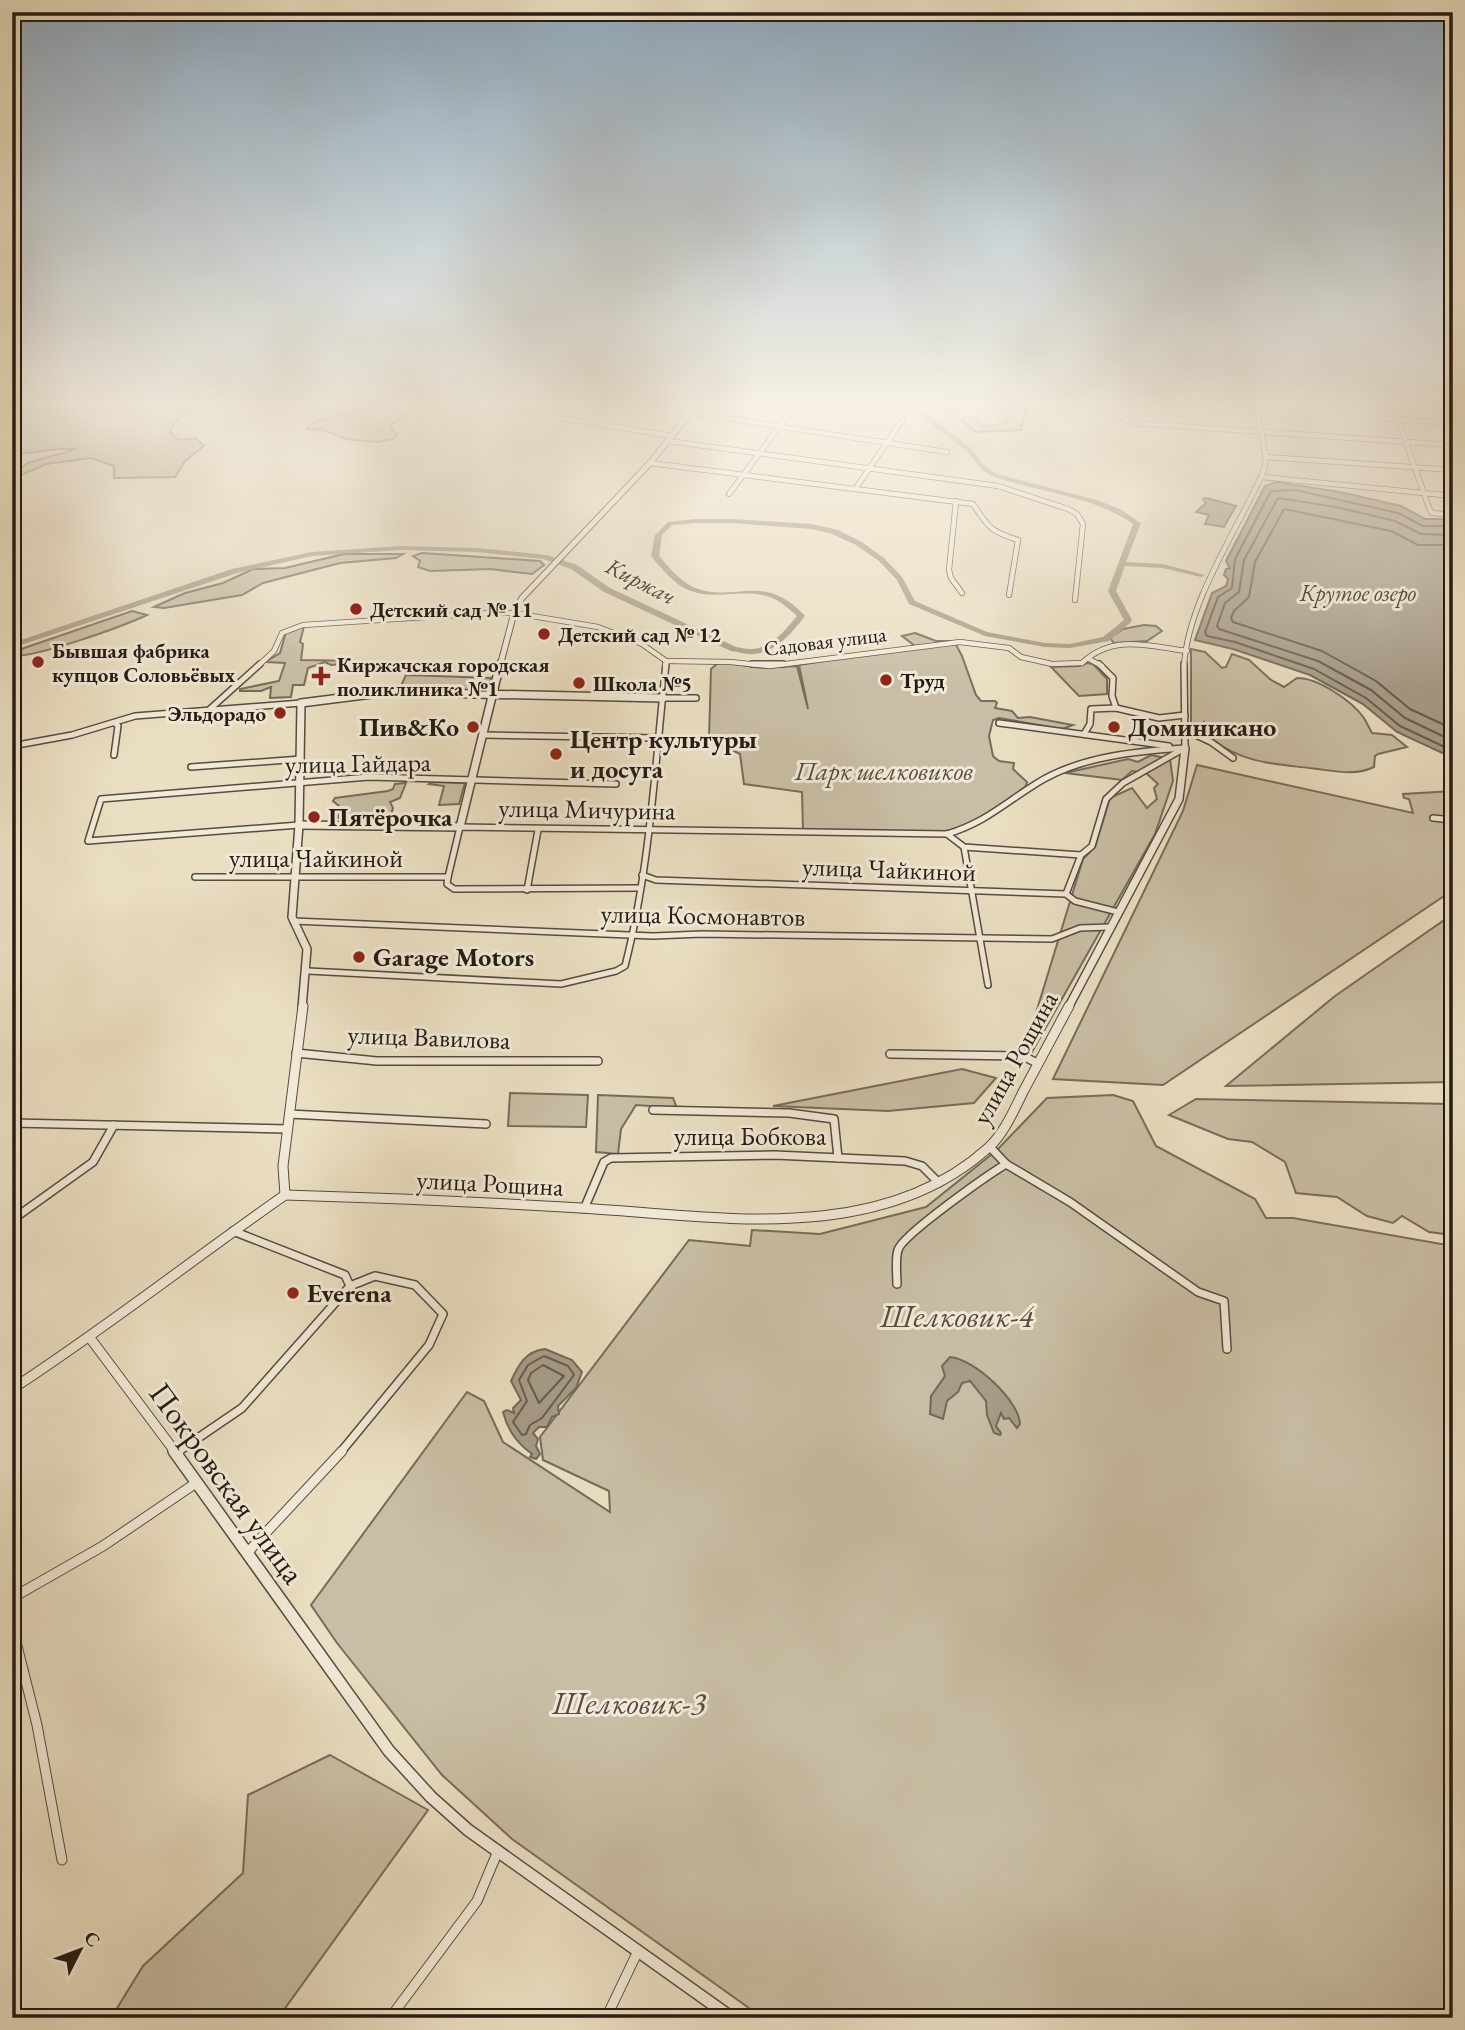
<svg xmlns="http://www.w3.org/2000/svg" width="1465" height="2030" viewBox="0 0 1465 2030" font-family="'EB Garamond',serif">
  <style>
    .green { fill: #c9bea5; stroke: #766c5c; stroke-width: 2 }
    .water { fill: #a79c87; stroke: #736859; stroke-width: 2 }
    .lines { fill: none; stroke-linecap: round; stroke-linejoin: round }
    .shore { stroke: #665c4d; stroke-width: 2 }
    .river { fill: #a79c87; fill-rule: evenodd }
    .minor-far3-casing { stroke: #564c3f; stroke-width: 6 }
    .minor-far2-casing { stroke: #564c3f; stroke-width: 8 }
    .minor-far1-casing { stroke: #564c3f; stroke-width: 10 }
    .minor-casing { stroke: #564c3f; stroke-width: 11 }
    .tertiary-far3-casing { stroke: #564c3f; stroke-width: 7 }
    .tertiary-far2-casing { stroke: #564c3f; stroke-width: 10 }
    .tertiary-far1-casing { stroke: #564c3f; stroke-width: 11 }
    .tertiary-casing { stroke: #564c3f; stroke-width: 14 }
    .minor-far3 { stroke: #f2ead8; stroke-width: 4.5 }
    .minor-far2 { stroke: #f2ead8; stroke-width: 5 }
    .minor-far1 { stroke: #f2ead8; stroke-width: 7 }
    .minor { stroke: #f2ead8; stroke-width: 9 }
    .tertiary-far3 { stroke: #f2ead8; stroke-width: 5 }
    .tertiary-far2 { stroke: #f2ead8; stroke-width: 7 }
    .tertiary-far1 { stroke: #f2ead8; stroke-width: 9 }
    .tertiary { stroke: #f2ead8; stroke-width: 11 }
    .poi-dot { fill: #8f2418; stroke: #f2ead8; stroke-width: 2.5 }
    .labels { text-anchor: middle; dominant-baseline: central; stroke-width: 6; stroke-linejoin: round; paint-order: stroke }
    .far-poi-label { font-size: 21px; font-weight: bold; fill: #241b13; stroke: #f2ead8; text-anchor: start }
    .far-street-label { font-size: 21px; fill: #241b13; stroke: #f2ead8 }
    .far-water-label { font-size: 23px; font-style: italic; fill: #584f41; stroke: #f2ead8 }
    .poi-label { font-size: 26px; font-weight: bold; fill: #241b13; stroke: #f2ead8; text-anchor: start }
    .street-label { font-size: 26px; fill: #241b13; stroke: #f2ead8 }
    .park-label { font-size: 26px; font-style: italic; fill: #564c3f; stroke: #f2ead8 }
    .near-park-label { font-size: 32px; font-style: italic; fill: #564c3f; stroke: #f2ead8 }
    .near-street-label { font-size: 32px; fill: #241b13; stroke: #f2ead8 }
  </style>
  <rect width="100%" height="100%" fill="#ebdfc3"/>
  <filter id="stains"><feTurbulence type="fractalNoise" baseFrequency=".00286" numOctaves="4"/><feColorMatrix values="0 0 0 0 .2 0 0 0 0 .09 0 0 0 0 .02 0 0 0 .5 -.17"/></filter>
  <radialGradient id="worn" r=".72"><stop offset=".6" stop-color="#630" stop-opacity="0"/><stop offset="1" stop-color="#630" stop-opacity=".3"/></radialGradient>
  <g class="green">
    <polygon points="12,402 52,412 166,408 189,411 173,424 170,432 179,440 196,438 204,446 185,461 175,477 114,478 114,466 91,458 46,464 12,479 12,475 28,463 76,449 57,449 12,455"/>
    <polygon points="980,402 1028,402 1021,430 976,432 962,421 967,416 976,419 983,427 1006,423 1005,411 979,406"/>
    <polygon points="369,407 405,414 390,426 397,434 393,439 378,442 346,439 324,430 307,429 312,423"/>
    <polygon points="422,553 540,561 544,565 532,574 490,569 430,571 418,567 420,561 413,556"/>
    <polygon points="344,554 403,554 396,558 340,563 263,583 242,595 164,608 154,607 185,593 223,583 253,569 285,568"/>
    <path d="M132,611l15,4c-26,12 -109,42 -135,41v-3l15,-6z"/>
    <polygon points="1144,625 1156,626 1162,631 1147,641 1114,643 1110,638 1123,629"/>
    <path d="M304,626l-4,16 3,2 -2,16 61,1c-10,5 -20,2 -31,4l-6,-3 -17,6 -4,17h-11l-2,12 -21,1 1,-11 -10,4h-21v-2l39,-8 6,-18 -20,-1 15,-9 6,-21z"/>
    <path d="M915,633l21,8h18l8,15 14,39 5,6h14l2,2 -2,5 17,3 6,7 12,-1 43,8 -11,4 -63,-11 -6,2 -4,16 4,20 6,5 15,2 -1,6 14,13 -1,4c-16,12 -34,30 -52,38 -37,16 -129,8 -171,6l-1,-38 -58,-8 -4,-30 -31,-15 2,-70 8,-7 43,6 35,-2 11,43 -9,-44 116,-19 -13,-10z"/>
    <path d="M1191,649l14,3 17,16 4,-1 6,-13 17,6 22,20 13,7 13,-9c21,0 54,22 67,40 3,5 5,10 8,15l20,2 15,12 -29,7 -3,2 -1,11c-20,10 -43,3 -65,1 -33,-4 -66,-5 -94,-27 -6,-5 -8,-12 -11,-19l-4,7 -9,-4z"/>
    <polygon points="1087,663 1093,664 1107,679 1107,694 1079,696 1051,667 1080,666"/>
    <polygon points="406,675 491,678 487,691 400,688"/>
    <polygon points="1151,755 1170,759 1173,781 1155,834 1032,1052 1025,1049 1083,859 1095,847 1110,798 1132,788 1147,808 1157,799 1154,788 1158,784 1146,773 1132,771 1122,780 1065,773 1128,759 1138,762"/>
    <polygon points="1197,765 1413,813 1409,799 1404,798 1403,794 1453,791 1453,890 1163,1085 1053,1079 1183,811"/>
    <polygon points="432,782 465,783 459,804 439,805 444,786 429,784"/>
    <polygon points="406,783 400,798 390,802 393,808 389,822 346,823 350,818 338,818 339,806 333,801 335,798 388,791 393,789 395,784"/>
    <polygon points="1453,914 1453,1082 1226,1086 1335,996"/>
    <polygon points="962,1069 996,1078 974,1103 888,1111 773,1106"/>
    <polygon points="510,1093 588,1095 586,1127 508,1126"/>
    <polygon points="598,1095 673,1098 677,1108 636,1105 621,1129 618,1154 596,1152"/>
    <polygon points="1113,1095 1133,1101 1156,1146 1255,1199 1266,1218 1293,1218 1453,1246 1453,2018 763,2018 512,1839 442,1775 337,1643 311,1605 467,1392 484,1401 503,1442 610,1512 609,1491 543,1460 540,1437 689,1240 750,1246 752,1230 820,1234 926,1207 997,1150 1047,1098"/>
    <polygon points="1196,1099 1453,1104 1453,1235 1429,1232 1402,1216 1393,1223 1367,1216 1337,1197 1296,1193 1285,1162 1252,1142 1228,1139 1169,1115"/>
    <polygon points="330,1755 428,1810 278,2018 111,2018 143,1966 243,1873 248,1795"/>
  </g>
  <g class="water">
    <polygon points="1276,482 1340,492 1401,506 1425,519 1453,519 1453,758 1397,732 1363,704 1310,675 1233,649 1195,640 1212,593 1226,586 1228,579 1224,575 1226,569 1230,568 1226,561 1265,486"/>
    <polygon points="1206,498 1236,506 1224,527 1205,524 1209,515 1196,512 1206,503 1203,499"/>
    <path d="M545,1349l27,11 10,12 -6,16 -18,18 1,8 -7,3 -5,10h-8l-6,6 5,6 -2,7 4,8 -4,5 -6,-2 2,-3c-15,-11 -24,-23 -29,-42l4,-2 7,3 -1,-5 8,-8 -10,-19c7,-15 14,-30 34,-32z"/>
    <path d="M950,1357c24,2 69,43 70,67l-3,4 -8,-10 -5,1 -3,-6 -5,13 5,7 -1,2 -6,-2 -7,-18 -1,-14 -16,-20 -8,2 -4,9 -11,9 -4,18 -13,-5 1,-18 14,-20 -3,-10z"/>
  </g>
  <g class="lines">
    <g class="shore">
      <polyline points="1453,526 1423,526 1398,513 1295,490 1271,491 1235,559 1232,588 1218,597 1205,632 1207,636 1235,642 1314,669 1366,698 1400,726 1453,751"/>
      <polyline points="1453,535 1421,534 1395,521 1336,507 1278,498 1244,560 1239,592 1225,603 1217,626 1219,629 1318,661 1371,690 1405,718 1453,741"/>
      <polyline points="1453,545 1418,545 1391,531 1284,509 1255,562 1249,597 1234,611 1231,618 1233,622 1322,651 1376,681 1410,709 1453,729"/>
      <polygon points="544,1356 568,1366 574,1375 542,1418 530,1425 526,1434 522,1435 513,1422 527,1401 519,1380 528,1365"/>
      <polygon points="543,1365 564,1376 539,1403 528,1380 531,1373"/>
    </g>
    <path class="river" d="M904,402h7l61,47 10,15 15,10 100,26 25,10 17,12 2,1 -15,39 37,2 42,11 -4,2 -38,-9 -38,-2 -9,25 16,29 -1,2 -22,19 -39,7 -25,-1 -60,-11 -76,-32 -12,-24 -18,-19 -23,-16 -24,-11 -21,-5 -78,-6h-37l-24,2 -10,10 -3,21c9,10 19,23 32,30 42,20 71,-17 114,30 -12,16 -29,36 -51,38 -7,1 -15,-2 -23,-3l-127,-59 -33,-23 -28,-10 -66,-7 -77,-2 -88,6 -75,17 -225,75v-5l220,-74 80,-17 88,-6 77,2 70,7 30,10 33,23 126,59c5,1 11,2 16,2 19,0 34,-20 45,-33 -8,-7 -16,-15 -27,-19 -27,-9 -55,4 -82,-7 -15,-7 -27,-22 -37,-34l4,-21 13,-13 28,-3h37l78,5 27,6 24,12 22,16 18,19 13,24 72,31 58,11 25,1 33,-7 21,-17 -16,-29 25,-67c-41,-29 -92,-31 -138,-47 -18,-6 -19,-19 -31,-28 -20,-16 -42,-30 -60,-47z"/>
    <g class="minor-far3-casing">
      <g id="minor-far3">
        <polyline points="463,402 672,436"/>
        <polyline points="620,402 947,452"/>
        <polyline points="809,402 878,412"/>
        <polyline points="1116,402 1116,416 1134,423 1453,445"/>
        <polyline points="1392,402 1429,508 1432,513 1453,515"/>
        <polyline points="196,405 293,402"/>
        <polyline points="1116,408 1152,410 1151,403 1453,423"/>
        <polyline points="549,416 562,402"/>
        <polyline points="668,441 998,486 1068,509 1077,514 1083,524 1075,600"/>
        <polyline points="1266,457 1453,470"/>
        <path d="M650,463l323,41c15,23 18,28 45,36l-9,55"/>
        <polyline points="1262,477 1453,496"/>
        <polyline points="856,488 903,419"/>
        <polyline points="729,494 798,402"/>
        <polyline points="956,501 949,570 951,578 962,593"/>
        <polyline points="1089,659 1102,666"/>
        <polyline points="258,666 274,651 282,633 303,625 488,613 514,613 598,627 642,644 666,661 731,662 769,666"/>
        <polyline points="665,666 666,661"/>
        <path d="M770,666l190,-24 49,6 12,9 31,7 30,-1c31,-29 66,-17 105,-12"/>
        <path d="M1184,666c4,-66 54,-136 80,-196l2,-13 -11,-55"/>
      </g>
    </g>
    <g class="minor-far2-casing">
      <g id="minor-far2">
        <polyline points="752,664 783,664"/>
        <polyline points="1099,664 1113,678 1112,696 1116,708"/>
        <polyline points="1184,664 1185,748"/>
        <polyline points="663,698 696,698"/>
        <polyline points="210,709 260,664"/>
        <polyline points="999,723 1169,746"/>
        <polyline points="1185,730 1211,742 1233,758"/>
        <polyline points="1084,734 1090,724 1091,709 1116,708 1159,718 1185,715"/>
        <polyline points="483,735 658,738"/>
        <polyline points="12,746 72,735 135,716 301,703"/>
        <polyline points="114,755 118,726 115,723"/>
        <polyline points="191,767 301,759"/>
        <polyline points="1433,818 1453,820"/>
        <polyline points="299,825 88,841 101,799 369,777 616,784"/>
        <polyline points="947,834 964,847 1081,855"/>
        <polyline points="964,847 988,985"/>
        <polyline points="642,875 656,880 1066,894 1075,901 1118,912"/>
        <polyline points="195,877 448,877 447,884 454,889 638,888"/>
        <path d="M448,877l12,-50 487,7c41,-12 62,-35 97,-55 41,-23 95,-28 141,-31"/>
        <polyline points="527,890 538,830"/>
        <polyline points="1066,894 1081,855 1092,846 1106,799 1123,783 1183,749"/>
        <polyline points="293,921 653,936 702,934 1052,939 1080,928 1110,927"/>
        <path d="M308,971l253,13 55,-13 9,-5c25,-98 30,-202 41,-302"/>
      </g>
    </g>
    <g class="minor-far1-casing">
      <g id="minor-far1">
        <polyline points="296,1053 377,1061 598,1061"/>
        <polyline points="890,1054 1023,1056 1037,1063"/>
        <polyline points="653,1110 789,1113 834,1119 838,1158"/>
        <polyline points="289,1114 486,1124"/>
        <polyline points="12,1123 287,1129"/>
        <polyline points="990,1147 1006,1164"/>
        <polyline points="584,1209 604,1162 611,1158 775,1155 905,1161 922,1166 939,1183"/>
        <polyline points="12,1220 93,1162 114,1125"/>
        <path d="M897,1284c0,-10 -2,-24 1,-34 4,-15 90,-75 108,-86l64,38 128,90 26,9 3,48"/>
        <polyline points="176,1453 242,1408 350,1286 345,1275 233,1231"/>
        <polyline points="340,1453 429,1345 443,1314 415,1285 375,1276 350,1286"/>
      </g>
    </g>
    <g class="minor-casing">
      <g id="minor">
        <polyline points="176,1453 179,1451"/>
        <polyline points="247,1553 342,1451"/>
        <polyline points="12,1598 103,1546 196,1483"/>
        <polyline points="12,1626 37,1725 62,1860"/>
        <polyline points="390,2018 477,1901 498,1851"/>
        <polyline points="606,2018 638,1951"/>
      </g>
    </g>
    <g class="tertiary-far3-casing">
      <polyline id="tertiary-far3" points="500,666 514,613 522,598 650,463 699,402"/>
    </g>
    <g class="tertiary-far2-casing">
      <g id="tertiary-far2">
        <polyline points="299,825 460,827 500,664"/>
        <polyline points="302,1008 307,949 292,917 299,825 301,703 388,692 663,698"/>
        <polyline points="1068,1008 1179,799 1185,748"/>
      </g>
    </g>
    <g class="tertiary-far1-casing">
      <g id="tertiary-far1">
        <path d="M285,1195c99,3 198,7 296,13 134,8 297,39 407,-60 16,-14 26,-38 36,-58 15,-28 30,-56 45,-84"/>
        <polyline points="285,1195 283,1166 303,1006"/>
        <polyline points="90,1338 176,1453"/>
        <path d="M12,1389c94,-61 181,-130 273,-194"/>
      </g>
    </g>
    <g class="tertiary-casing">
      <polyline id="tertiary" points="174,1451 389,1751 431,1797 468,1830 732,2018"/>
    </g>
    <use href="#minor-far3" class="minor-far3"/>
    <use href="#minor-far2" class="minor-far2"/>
    <use href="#minor-far1" class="minor-far1"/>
    <use href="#minor" class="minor"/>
    <use href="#tertiary-far3" class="tertiary-far3"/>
    <use href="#tertiary-far2" class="tertiary-far2"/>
    <use href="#tertiary-far1" class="tertiary-far1"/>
    <use href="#tertiary" class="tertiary"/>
  </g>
  <linearGradient id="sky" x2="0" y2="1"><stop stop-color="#8eaac1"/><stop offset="0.59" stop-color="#f6f1e4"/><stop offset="1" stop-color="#f6f1e4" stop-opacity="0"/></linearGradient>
  <rect width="1465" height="686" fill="url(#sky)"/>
  <g class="poi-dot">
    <circle cx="356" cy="609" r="7"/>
    <circle cx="544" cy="634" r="7"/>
    <circle cx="38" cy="662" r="7"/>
    <path d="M317.5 665.5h7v7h7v7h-7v7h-7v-7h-7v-7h7z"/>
    <circle cx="886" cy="680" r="7"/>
    <circle cx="579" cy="683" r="7"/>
    <circle cx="280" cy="713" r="7"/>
    <circle cx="473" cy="727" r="7"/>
    <circle cx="1114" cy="727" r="7"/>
    <circle cx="556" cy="754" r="7"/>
    <circle cx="314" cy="817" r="7"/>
    <circle cx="359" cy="957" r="7"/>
    <circle cx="293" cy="1293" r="7"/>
  </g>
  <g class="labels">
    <g class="far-poi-label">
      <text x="370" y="609">Детский сад № 11</text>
      <text x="558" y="634">Детский сад № 12</text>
      <text x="52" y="650">Бывшая фабрика<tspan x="52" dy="24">купцов Соловьёвых</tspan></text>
      <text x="337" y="664">Киржачская городская<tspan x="337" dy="24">поликлиника №1</tspan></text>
      <text x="900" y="680">Труд</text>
      <text x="593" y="683">Школа №5</text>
      <text x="266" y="713" text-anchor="end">Эльдорадо</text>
    </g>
    <g class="far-street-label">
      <text transform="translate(825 641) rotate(-7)">Садовая улица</text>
    </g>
    <g class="far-water-label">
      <text transform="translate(641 581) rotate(27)">Киржач</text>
      <text x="1358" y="593">Крутое озеро</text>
    </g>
    <g class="poi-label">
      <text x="459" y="727" text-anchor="end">Пив&amp;Ко</text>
      <text x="1128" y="727">Доминикано</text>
      <text x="570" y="739">Центр культуры<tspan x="570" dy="30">и досуга</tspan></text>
      <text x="328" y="817">Пятёрочка</text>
      <text x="373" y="957">Garage Motors</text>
      <text x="307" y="1293">Everena</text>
    </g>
    <g class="street-label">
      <text transform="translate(358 763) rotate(-1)">улица Гайдара</text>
      <text transform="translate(587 809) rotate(1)">улица Мичурина</text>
      <text x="316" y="858">улица Чайкиной</text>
      <text transform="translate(889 869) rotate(2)">улица Чайкиной</text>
      <text transform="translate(703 915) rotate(1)">улица Космонавтов</text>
      <text transform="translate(429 1037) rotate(2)">улица Вавилова</text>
      <text transform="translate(1015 1058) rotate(-61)">улица Рощина</text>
      <text x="750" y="1136">улица Бобкова</text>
      <text transform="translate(490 1183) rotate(3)">улица Рощина</text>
    </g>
    <g class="park-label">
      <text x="884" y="771">Парк шелковиков</text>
    </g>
    <g class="near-park-label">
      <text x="957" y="1316">Шелковик-4</text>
      <text x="629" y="1703">Шелковик-3</text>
    </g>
    <g class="near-street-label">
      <text transform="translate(227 1483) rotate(54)">Покровская улица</text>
    </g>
  </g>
  <rect width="1465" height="2030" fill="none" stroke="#ebdfc3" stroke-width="42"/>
  <rect x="14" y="14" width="1437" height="2002" fill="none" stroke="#241b13" stroke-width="3.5"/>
  <rect x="21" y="21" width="1423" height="1988" fill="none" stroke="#241b13" stroke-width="2"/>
  <g transform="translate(80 1950) rotate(48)" stroke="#f2ead8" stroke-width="5" paint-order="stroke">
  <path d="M0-5L12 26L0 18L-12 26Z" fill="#241b13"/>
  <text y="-10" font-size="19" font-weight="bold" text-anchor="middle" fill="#241b13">С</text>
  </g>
  <rect width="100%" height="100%" filter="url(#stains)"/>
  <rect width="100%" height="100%" fill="url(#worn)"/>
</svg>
